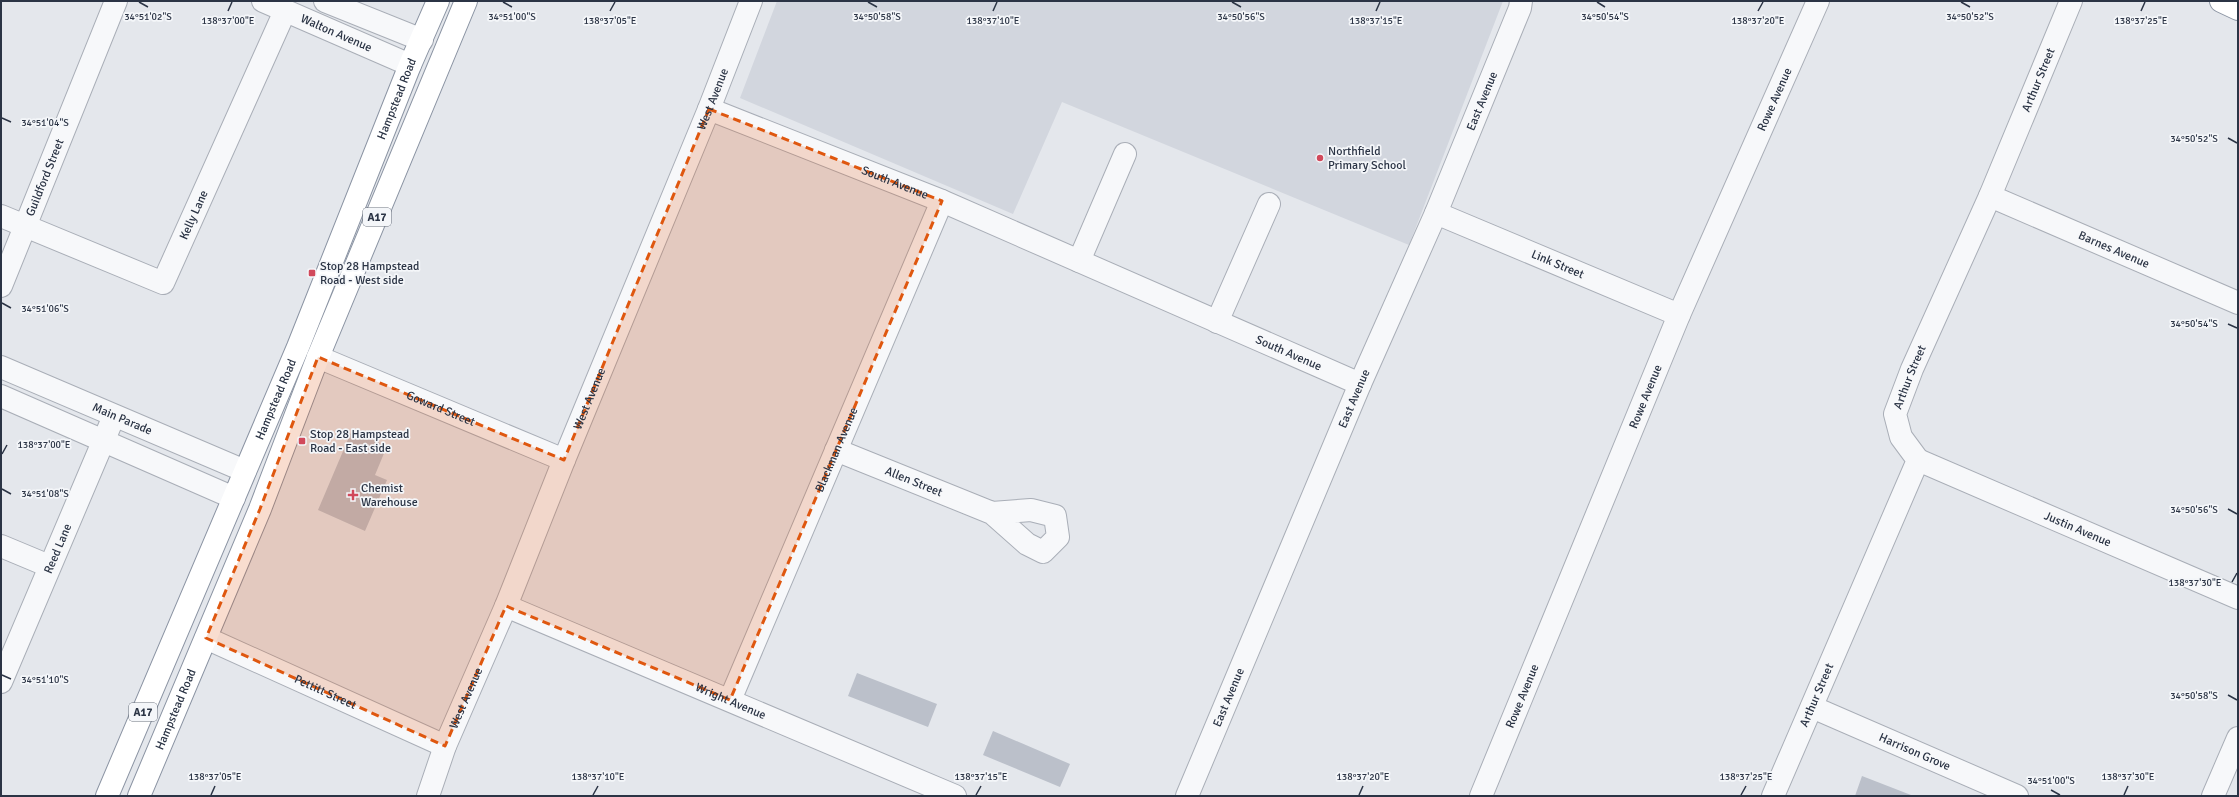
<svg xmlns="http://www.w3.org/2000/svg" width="2239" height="797" viewBox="0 0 2239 797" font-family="Signika,sans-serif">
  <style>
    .built { fill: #d2d6de }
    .building { fill: #bbc0ca }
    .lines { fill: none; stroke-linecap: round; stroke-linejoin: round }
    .minor-casing { stroke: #a9aeb7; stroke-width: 24 }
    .highway-casing { stroke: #8b94a3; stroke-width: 24 }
    .minor { stroke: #f7f8fa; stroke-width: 22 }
    .highway { stroke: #fff; stroke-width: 22 }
    .marked { fill: #df570f; fill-opacity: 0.2; stroke: #df570f; stroke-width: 3; stroke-dasharray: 8 5; stroke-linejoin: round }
    .ticks { fill: none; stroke: #2b3445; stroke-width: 1.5 }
    .poi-dot { fill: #d1495b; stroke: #f4f6f9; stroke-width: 1.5 }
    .labels { text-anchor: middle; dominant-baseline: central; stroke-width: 3.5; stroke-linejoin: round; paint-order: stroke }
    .shield { fill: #f4f6f9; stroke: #676e7b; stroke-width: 1 }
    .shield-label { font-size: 11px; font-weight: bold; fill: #2b3445 }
    .street-label { font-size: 12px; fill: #2b3445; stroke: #f4f6f9 }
    .poi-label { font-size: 12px; fill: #2b3445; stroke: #f4f6f9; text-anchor: start }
    .ticks-label { font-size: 10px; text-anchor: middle; fill: #2b3445; stroke: #f4f6f9; stroke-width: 3.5; stroke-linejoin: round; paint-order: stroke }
  </style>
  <rect width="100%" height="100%" fill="#e4e7ec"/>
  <polygon class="built" points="777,1 1503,1 1409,245 1062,102 1013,214 740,98"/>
  <g class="building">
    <polygon points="352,430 379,442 385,451 375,475 387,480 365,531 318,510"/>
    <polygon points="857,673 937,704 928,727 848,696"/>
    <polygon points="993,731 1070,764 1060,787 983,755"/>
    <polygon points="1862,776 1911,795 1911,796 1855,796"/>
  </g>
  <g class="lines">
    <g class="minor-casing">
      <g id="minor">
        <path id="s1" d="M263,1l147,64"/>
        <polyline points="325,1 422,40"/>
        <path id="s2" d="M709,109l233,92 418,183"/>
        <path id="s3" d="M1990,196l248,107"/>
        <path id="s4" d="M1436,213l243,102"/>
        <path id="s5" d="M1,216l162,67 122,-272"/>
        <polyline points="1079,261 1125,154"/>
        <path id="s6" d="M1,286l115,-285"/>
        <polyline points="1217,322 1269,204"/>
        <path id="s7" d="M318,357l246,103"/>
        <path id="s8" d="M1,367l244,104"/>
        <polyline points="1,396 234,498"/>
        <path id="s9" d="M836,450l156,63 35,31 16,8 15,-15 -3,-21 -24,-6 -39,3"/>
        <path id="s10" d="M1918,460l320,138"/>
        <polyline points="1,546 49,566"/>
        <path id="s11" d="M506,606l449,190"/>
        <path id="s12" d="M206,638l239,108"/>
        <path id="s13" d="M1,682l113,-266"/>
        <path id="s14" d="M730,700l212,-499"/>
        <path id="s15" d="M1812,707l205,89"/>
        <path id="s16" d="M428,796l17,-50 61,-140 58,-146 145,-351 42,-108"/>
        <path id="s17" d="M1187,796l173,-412 76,-171 84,-205 1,-7"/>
        <path id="s18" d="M1481,796l198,-481 139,-314"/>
        <path id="s19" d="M1773,796l145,-336 -17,-23 -6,-23 17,-45 78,-173 81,-195"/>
        <polyline points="2213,796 2238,738"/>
      </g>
    </g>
    <g class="highway-casing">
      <g id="highway">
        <polyline points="2221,1 2238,9"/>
        <path id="s20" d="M107,796l191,-449 112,-282 28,-64"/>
        <path id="s21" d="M139,796l121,-287 58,-152 148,-356"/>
      </g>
    </g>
    <use href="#minor" class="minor"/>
    <use href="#highway" class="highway"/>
  </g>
  <path class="marked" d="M709,109l233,92 -212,499 -224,-94 -61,140 -239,-108 54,-129 58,-152 246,103z"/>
  <path class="ticks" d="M139,2l9,5M503,2l9,5M868,2l9,5M1232,2l9,5M1597,2l8,5M1961,2l9,5M228,11l4,-9M610,11l5,-9M993,11l4,-9M1376,11l4,-9M1758,11l5,-9M2141,11l4,-9M2,118l9,4M2228,138l9,5M2,303l9,5M2228,324l9,4M2,454l5,-9M2,489l9,5M2228,509l9,5M2232,582l5,-9M2,675l9,4M2228,695l9,5M2051,790l9,5M211,795l4,-9M593,795l5,-9M976,795l5,-9M1359,795l4,-9M1741,795l5,-9M2124,795l4,-9"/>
  <g class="poi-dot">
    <circle cx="1320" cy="158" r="4"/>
    <rect x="308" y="269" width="8" height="8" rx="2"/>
    <rect x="298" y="437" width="8" height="8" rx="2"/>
    <path d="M351 489h4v4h4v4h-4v4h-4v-4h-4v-4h4z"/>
  </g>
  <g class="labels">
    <g class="shield">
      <rect x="363" y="208" width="28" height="18" rx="3"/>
      <rect x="129" y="703" width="28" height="18" rx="3"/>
    </g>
    <g class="shield-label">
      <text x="377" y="217">A17</text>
      <text x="143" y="712">A17</text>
    </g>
    <g class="street-label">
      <text stroke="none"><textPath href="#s1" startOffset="80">Walton Avenue</textPath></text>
      <text stroke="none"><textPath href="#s19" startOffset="782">Arthur Street</textPath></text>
      <text stroke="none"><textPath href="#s20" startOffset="755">Hampstead Road</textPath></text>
      <text stroke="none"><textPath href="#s16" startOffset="753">West Avenue</textPath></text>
      <text stroke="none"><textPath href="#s18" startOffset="756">Rowe Avenue</textPath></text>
      <text stroke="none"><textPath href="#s17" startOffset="755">East Avenue</textPath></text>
      <text stroke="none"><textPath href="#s6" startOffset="117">Guildford Street</textPath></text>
      <text stroke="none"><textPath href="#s2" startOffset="200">South Avenue</textPath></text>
      <text stroke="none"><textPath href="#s5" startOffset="250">Kelly Lane</textPath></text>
      <text stroke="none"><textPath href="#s3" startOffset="135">Barnes Avenue</textPath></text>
      <text stroke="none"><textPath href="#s4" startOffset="132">Link Street</textPath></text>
      <text stroke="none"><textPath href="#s2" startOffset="629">South Avenue</textPath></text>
      <text stroke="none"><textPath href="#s19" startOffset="458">Arthur Street</textPath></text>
      <text stroke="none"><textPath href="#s18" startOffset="432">Rowe Avenue</textPath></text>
      <text stroke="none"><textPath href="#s16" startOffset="429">West Avenue</textPath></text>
      <text stroke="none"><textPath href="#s17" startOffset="431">East Avenue</textPath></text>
      <text stroke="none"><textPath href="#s20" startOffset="431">Hampstead Road</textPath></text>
      <text stroke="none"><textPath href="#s7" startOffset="133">Goward Street</textPath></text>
      <text stroke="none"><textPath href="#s8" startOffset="132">Main Parade</textPath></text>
      <text stroke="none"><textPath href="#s14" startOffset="272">Blackman Avenue</textPath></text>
      <text stroke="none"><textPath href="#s9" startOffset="84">Allen Street</textPath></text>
      <text stroke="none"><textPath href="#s10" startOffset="174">Justin Avenue</textPath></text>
      <text stroke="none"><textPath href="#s13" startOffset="145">Reed Lane</textPath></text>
      <text stroke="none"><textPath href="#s12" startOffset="131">Pettitt Street</textPath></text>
      <text stroke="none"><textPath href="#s19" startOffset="110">Arthur Street</textPath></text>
      <text stroke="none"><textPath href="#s18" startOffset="108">Rowe Avenue</textPath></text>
      <text stroke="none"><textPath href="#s17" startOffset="107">East Avenue</textPath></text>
      <text stroke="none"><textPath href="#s16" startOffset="105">West Avenue</textPath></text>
      <text stroke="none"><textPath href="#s11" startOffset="244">Wright Avenue</textPath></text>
      <text stroke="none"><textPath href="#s21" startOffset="94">Hampstead Road</textPath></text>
      <text stroke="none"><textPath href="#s15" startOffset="112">Harrison Grove</textPath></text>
    </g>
    <g class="poi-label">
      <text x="1328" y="151">Northfield<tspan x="1328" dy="14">Primary School</tspan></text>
      <text x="320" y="266">Stop 28 Hampstead<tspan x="320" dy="14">Road - West side</tspan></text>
      <text x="310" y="434">Stop 28 Hampstead<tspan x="310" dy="14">Road - East side</tspan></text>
      <text x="361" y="488">Chemist<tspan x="361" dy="14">Warehouse</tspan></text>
    </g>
  </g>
  <g class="ticks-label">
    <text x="148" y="20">34°51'02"S</text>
    <text x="512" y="20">34°51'00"S</text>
    <text x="877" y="20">34°50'58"S</text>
    <text x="1241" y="20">34°50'56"S</text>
    <text x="1605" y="20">34°50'54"S</text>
    <text x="1970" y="20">34°50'52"S</text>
    <text x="228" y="24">138°37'00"E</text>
    <text x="610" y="24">138°37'05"E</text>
    <text x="993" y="24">138°37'10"E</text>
    <text x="1376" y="24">138°37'15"E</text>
    <text x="1758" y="24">138°37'20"E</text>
    <text x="2141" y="24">138°37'25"E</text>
    <text x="45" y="126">34°51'04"S</text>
    <text x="2194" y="142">34°50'52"S</text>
    <text x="45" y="312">34°51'06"S</text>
    <text x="2194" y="327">34°50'54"S</text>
    <text x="44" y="448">138°37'00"E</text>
    <text x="45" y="497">34°51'08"S</text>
    <text x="2194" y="513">34°50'56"S</text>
    <text x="2195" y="586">138°37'30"E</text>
    <text x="45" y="683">34°51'10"S</text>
    <text x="2194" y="699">34°50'58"S</text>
    <text x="215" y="780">138°37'05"E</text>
    <text x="598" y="780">138°37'10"E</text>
    <text x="981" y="780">138°37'15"E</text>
    <text x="1363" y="780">138°37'20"E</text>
    <text x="1746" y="780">138°37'25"E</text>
    <text x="2128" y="780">138°37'30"E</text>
    <text x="2051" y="784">34°51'00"S</text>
  </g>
  <rect width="2239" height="797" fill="none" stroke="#2b3445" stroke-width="4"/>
</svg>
